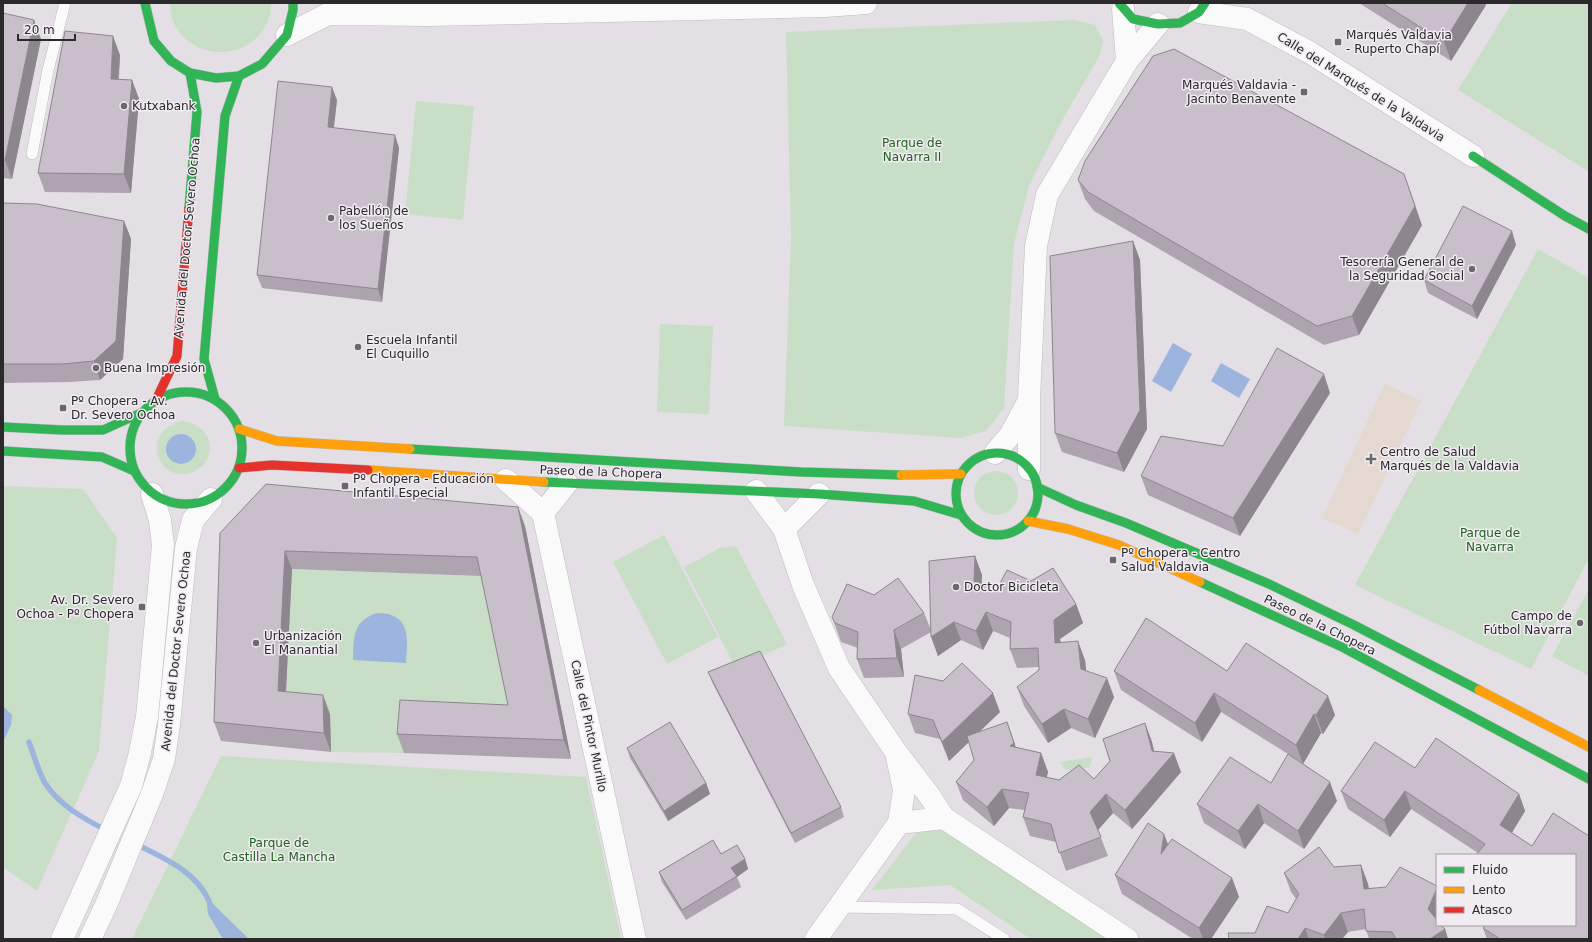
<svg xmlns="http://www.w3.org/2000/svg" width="1592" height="942" viewBox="0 0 1592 942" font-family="'DejaVu Sans',sans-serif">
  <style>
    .medical { fill: #e4d8d1 }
    .green { fill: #c9dec7; fill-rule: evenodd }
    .water { fill: #9cb4de }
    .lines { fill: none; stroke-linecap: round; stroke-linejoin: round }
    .stream { stroke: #9cb4de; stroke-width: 5.5 }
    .lane-casing { stroke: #bfbcc0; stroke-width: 12 }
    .street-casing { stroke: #bfbcc0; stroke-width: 23 }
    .fast-casing { stroke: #bfbcc0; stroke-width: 10 }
    .slow-casing { stroke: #bfbcc0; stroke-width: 10 }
    .jam-casing { stroke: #bfbcc0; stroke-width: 10 }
    .lane { stroke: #fbfafb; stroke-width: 11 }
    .street { stroke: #fbfafb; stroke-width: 22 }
    .fast { stroke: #30b455; stroke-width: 9 }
    .slow { stroke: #ff9f0a; stroke-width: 9 }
    .jam { stroke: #e5322d; stroke-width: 9 }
    .wall { fill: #ada4af }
    .shaded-wall { fill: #8d868e }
    .building { fill: #c9bfcb; stroke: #8d868e }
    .poi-dot { fill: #6b696c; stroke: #f1ebf2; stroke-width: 1.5 }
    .labels { text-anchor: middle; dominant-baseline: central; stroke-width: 3; stroke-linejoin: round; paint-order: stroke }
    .poi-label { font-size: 12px; fill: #2b292b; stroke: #f1ebf2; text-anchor: start }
    .street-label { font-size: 12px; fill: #2b292b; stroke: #f1ebf2 }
    .park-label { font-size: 12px; fill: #1e631d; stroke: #f1ebf2 }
  </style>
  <rect width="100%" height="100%" fill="#e3dfe4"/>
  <polygon class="medical" points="1385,384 1421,401 1358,534 1322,518"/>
  <g class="green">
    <path d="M170,3h101c0,5 0,11 -2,15 -19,53 -99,41 -99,-15z"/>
    <polygon points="1512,3 1589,3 1589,172 1458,90"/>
    <polygon points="1075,20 1095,25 1103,40 1100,55 1063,119 1029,185 1014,244 1004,408 986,431 961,438 784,426 791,238 786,32"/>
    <polygon points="416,101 474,106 463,220 405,214"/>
    <polygon points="1538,249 1589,278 1589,558 1531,669 1355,585"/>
    <polygon points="660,324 713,326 709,414 657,412"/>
    <path d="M183,421c21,3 35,22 22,42 -4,5 -9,8 -15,10 -34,9 -50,-44 -7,-52zM181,434l9,3 4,3 -9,24 -10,-1 -3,-26z"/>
    <circle cx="996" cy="493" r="22"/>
    <polygon points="3,486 83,489 117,538 99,751 37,891 3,867"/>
    <polygon points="664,535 718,637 667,664 613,562"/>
    <polygon points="736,546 787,644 736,669 684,567 720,548"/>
    <polygon points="292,569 484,576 515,724 404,753 331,752 330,714 285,710"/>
    <polygon points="1589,589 1589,676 1552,656"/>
    <polygon points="221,756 586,777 621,939 132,939"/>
    <polygon points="1093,757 1089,767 1076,771 1064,769 1060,762"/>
    <polygon points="929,816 1110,939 1031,939 950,885 872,890"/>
  </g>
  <g class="water">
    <polygon points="1173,343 1192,354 1171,392 1152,381"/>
    <polygon points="1221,363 1250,379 1239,398 1211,381"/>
    <circle cx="181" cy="449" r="15"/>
    <path d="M377,613c34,0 31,25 29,50l-53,-3c1,-22 -1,-39 24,-47z"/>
    <polygon points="3,706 12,715 11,725 3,742"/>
    <polygon points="206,895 215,906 249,939 223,939 208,914"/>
  </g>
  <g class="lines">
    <g class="stream">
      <path d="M29,742c5,13 9,29 16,41 14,22 39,36 61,47"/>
      <path d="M136,844c27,14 60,27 73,57"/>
    </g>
    <g class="lane-casing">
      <g id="lane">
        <polyline points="32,154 48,70 65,3"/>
        <polyline points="839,907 957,909 1004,939"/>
      </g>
    </g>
    <g class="street-casing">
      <g id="street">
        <polyline points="1123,9 1127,61"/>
        <polyline points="1199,12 1247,19 1309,52 1473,156"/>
        <polyline points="287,35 328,14 429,15 825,6 866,3"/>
        <polyline points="995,453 1011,434 1028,402"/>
        <polyline points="1029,469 1029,399 1036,246 1047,195 1127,61 1158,24"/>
        <polyline points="506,480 543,513 567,483"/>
        <polyline points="756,491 784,529 803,585 839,668 896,752 929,795 944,818 1127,939"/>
        <polyline points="543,513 635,939"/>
        <polyline points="784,529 819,494"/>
        <polyline points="897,757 904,790 899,823"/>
        <polyline points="62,939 131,786 139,757 147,717 163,545 160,520 152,494"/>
        <polyline points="90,939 106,905 152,794 164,759 169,724 186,548 193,520 211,499"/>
        <polyline points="816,939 899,823 944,818"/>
      </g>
    </g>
    <g class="fast-casing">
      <g id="fast">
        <polyline points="145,3 154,41 171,61 190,73 216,78 239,76 262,64 287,35 293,10 293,3"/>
        <polyline points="1119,3 1133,19 1158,24 1180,23 1199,12 1205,3"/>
        <polyline points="1473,156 1565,216 1589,229"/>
        <polyline points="189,208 197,112 190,73"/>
        <circle cx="186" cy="448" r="56"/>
        <polyline points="215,399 204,359 225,116 239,76"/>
        <polyline points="3,427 62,430 103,430 141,413"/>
        <polyline points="410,449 801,472 901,475"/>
        <polyline points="3,451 102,457 134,471"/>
        <circle cx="997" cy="494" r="41"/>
        <polyline points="544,482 819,494 914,501 961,515"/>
        <polyline points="1037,487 1076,505 1126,523 1269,584 1354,625 1479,690"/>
        <polyline points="1200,582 1344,648 1589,779"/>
      </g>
    </g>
    <g class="slow-casing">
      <g id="slow">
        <polyline points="239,429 277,441 410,449"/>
        <polyline points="368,470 544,482"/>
        <polyline points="901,475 961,474"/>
        <polyline points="1028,521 1068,529 1119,545 1200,582"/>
        <polyline points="1479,690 1589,747"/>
      </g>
    </g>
    <g class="jam-casing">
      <g id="jam">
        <polyline points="156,400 177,356 189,208"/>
        <polyline points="239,468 272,465 368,470"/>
      </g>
    </g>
    <use href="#lane" class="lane"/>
    <use href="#street" class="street"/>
    <use href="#fast" class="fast"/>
    <use href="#slow" class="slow"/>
    <use href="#jam" class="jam"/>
  </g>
  <g class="wall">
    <polygon points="1359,3 1485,3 1486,5 1451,61"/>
    <polygon points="3,13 41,39 12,179 3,178"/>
    <polygon points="120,55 119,79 132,80 139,99 131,193 45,192 38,173"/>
    <polygon points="337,100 334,128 399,148 382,302 262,288 257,275"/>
    <polygon points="1078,180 1422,225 1359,335 1324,345 1094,211 1085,199"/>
    <polygon points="3,203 124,221 131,239 123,359 100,380 69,382 3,383"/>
    <polygon points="1133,241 1140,260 1147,429 1124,472 1062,452 1055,433"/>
    <polygon points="1516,245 1477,319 1428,293 1424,280"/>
    <polygon points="1330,393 1240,536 1148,495 1141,476 1223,446"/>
    <polygon points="525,526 571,759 404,753 397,734 508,705 481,576 292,569 286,692 330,714 331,752 221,741 214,722 220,533"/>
    <polygon points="975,556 982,575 981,584 996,591 1076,604 1083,623 1060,639 1061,642 1085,660 1086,671 1114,697 1095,738 1071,728 1048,743 1024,706 1017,687 1039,670 1039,667 1017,668 1010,649 1010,638 993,631 983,650 961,640 938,656 931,632 901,649 904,677 864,678 857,659 858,648 841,642 832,617 874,595 924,613 931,630"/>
    <polygon points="1114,671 1227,671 1335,715 1323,734 1321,733 1303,764 1337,801 1304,849 1264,823 1245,849 1204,823 1197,804 1271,783 1288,754 1221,712 1202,742 1121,690"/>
    <polygon points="708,672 841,807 844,817 795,843 712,682"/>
    <polygon points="1000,712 980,731 1016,747 1041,753 1048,772 1046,777 1059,780 1094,779 1145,723 1152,742 1154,751 1181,772 1132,829 1113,813 1098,830 1108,856 1066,871 1056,842 1030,836 1023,817 1025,810 1009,808 994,826 963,800 956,782 974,760 969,742 949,761 940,739 915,733 908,714"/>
    <polygon points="627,748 706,783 710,794 668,821 630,758"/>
    <polygon points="1415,768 1519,794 1525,811 1512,833 1589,939 1487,939 1483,928 1575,925 1478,853 1411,809 1390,837 1348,809 1341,791"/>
    <polygon points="1168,844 1232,878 1239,897 1211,939 1193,939 1122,894 1115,875"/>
    <polygon points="721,854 745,859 748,869 737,877 741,887 686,920 662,882 659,872"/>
    <polygon points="1361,865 1368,884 1369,888 1445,929 1448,939 1369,939 1366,929 1348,932 1342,939 1229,939 1255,933 1288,913 1296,899 1291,892 1284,873 1334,867"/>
  </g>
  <g class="shaded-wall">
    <polygon points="1468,3 1485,3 1486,5 1451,61 1444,42"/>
    <polygon points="34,20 41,39 12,179 5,160"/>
    <polygon points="113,36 120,55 117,98 111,79"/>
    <polygon points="132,80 139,99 131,193 124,174"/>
    <polygon points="332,87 337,100 332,141 328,127"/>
    <polygon points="395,135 399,148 382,302 378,289"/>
    <polygon points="1404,174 1422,225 1359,335 1352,316"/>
    <polygon points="124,221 131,239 123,359 100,380 94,361"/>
    <polygon points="1512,231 1516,245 1477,319 1472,306"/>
    <polygon points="1133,241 1140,260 1147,429 1124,472 1117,453"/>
    <polygon points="1324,374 1330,393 1240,536 1233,518"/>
    <polygon points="518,507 525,526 571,759 564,740"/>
    <polygon points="285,551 292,569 285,710 278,691"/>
    <polygon points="975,556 982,575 981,600 974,581"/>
    <polygon points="1076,604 1083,623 1060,639 1062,662 1055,643 1054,620"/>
    <polygon points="986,612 993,631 983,650 976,631"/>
    <polygon points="954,622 961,640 938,656 931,637"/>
    <polygon points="894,630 901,649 904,677 897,658"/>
    <polygon points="1078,641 1085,660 1088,688 1081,669"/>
    <polygon points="1107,678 1114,697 1095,738 1088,719"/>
    <polygon points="993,693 1000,712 949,761 942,742"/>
    <polygon points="1214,693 1221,712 1202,742 1195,723"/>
    <polygon points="323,695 330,714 331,752 324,733"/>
    <polygon points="1328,696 1335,715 1323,734 1316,715"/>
    <polygon points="1064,709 1071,728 1048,743 1042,724"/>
    <polygon points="1314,714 1321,733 1303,764 1296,745"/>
    <polygon points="1007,722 1014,741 1020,762 1010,746"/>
    <polygon points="1145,723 1152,742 1158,770 1152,751"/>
    <polygon points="1041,753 1048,772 1043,794 1036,775"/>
    <polygon points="1174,753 1181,772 1132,829 1125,810"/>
    <polygon points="1330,782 1337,801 1304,849 1298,831"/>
    <polygon points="706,783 710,794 668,821 664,811"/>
    <polygon points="1002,789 1009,808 994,826 987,807"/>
    <polygon points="1405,791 1411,809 1390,837 1384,820"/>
    <polygon points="1106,794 1113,813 1097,831 1090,812"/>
    <polygon points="1519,794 1525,811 1506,842 1500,825"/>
    <polygon points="1258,804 1264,823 1245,849 1238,831"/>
    <polygon points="1164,834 1171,852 1161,854"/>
    <polygon points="745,859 748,869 737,877 731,868"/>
    <polygon points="1361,865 1368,884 1371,908 1364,889"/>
    <polygon points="1232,878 1239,897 1211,939 1203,939 1199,928"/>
    <polygon points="1437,888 1437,922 1428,909"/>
    <polygon points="1341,913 1348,932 1342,939 1325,939 1324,935"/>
    <polygon points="1305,928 1309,939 1298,939"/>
    <polygon points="1445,929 1448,939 1430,939"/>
  </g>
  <g class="building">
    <polygon points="1382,3 1468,3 1444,42"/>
    <polygon points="3,13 34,20 5,160 3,160"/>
    <polygon points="65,31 113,36 111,79 132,80 124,174 38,173"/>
    <polygon points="1174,49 1404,174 1415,206 1352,316 1317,326 1088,192 1078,180 1085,161 1153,56"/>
    <polygon points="278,81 332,87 328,127 395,135 378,289 257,275"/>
    <polygon points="3,203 37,204 124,221 116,341 94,361 62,364 3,364"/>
    <polygon points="1463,206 1512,231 1472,306 1424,280"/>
    <polygon points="1133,241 1140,410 1117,453 1055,433 1050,256"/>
    <polygon points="1277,348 1324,374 1233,518 1141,476 1161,436 1223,446"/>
    <polygon points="266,484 518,507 564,740 397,734 400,700 508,705 477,557 285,551 278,691 323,695 324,733 214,722 220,533"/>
    <polygon points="975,556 974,581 996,591 1007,570 1031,581 1053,568 1076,604 1054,620 1055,643 1078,641 1081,669 1107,678 1088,719 1064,709 1042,724 1017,687 1039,670 1038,648 1010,649 1011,622 986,612 976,631 954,622 931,637 929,561"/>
    <polygon points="898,578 924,613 894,630 897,658 857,659 858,632 835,623 832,617 847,584 874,595"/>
    <polygon points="1146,618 1227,671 1246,643 1328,696 1316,715 1314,714 1296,745 1214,693 1195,723 1114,671"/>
    <polygon points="760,651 841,807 791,833 708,672"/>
    <polygon points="962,663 993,693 942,742 933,720 908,714 915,675 943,681"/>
    <polygon points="670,722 706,783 664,811 627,748"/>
    <polygon points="1007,722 1014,743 1010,746 1041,753 1036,775 1059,780 1079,765 1094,779 1110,761 1103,739 1145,723 1152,751 1174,753 1125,810 1106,794 1090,812 1101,837 1059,853 1051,824 1023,817 1029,793 1002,789 987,807 956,782 974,760 967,736"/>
    <polygon points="1436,738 1519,794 1500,825 1532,846 1553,813 1589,836 1589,939 1500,939 1483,928 1486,925 1575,925 1575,855 1476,855 1485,844 1405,791 1384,820 1341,791 1375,742 1415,768"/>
    <polygon points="1288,754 1330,782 1298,831 1258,804 1238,831 1197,804 1230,757 1271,783"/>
    <polygon points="1148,823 1164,834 1161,854 1172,839 1232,878 1199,928 1115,875"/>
    <polygon points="713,840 721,854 737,845 745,859 731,868 737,876 682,910 659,872"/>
    <polygon points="1319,847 1334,867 1361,865 1364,889 1386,887 1400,867 1437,886 1437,888 1428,909 1437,920 1437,925 1441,925 1445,929 1430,939 1396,939 1392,932 1366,931 1364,909 1341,913 1324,935 1305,928 1298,939 1229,939 1228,933 1255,933 1267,906 1288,913 1299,894 1284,873"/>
  </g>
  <g class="poi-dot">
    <rect x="1334" y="38" width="8" height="8" rx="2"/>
    <rect x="1300" y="88" width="8" height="8" rx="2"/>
    <circle cx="124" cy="106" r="4"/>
    <circle cx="331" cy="218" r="4"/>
    <circle cx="1472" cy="269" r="4"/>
    <circle cx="358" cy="347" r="4"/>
    <circle cx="96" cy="368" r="4"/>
    <rect x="59" y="404" width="8" height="8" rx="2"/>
    <path d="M1369 453h4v4h4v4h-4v4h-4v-4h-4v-4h4z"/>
    <rect x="341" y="482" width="8" height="8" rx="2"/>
    <rect x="1109" y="556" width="8" height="8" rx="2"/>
    <circle cx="956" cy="587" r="4"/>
    <rect x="138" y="603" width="8" height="8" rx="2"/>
    <circle cx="1580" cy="623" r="4"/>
    <circle cx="256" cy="643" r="4"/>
  </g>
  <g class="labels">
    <g class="poi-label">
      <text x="1346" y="35">Marqués Valdavia<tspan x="1346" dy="14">- Ruperto Chapí</tspan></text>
      <text x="1296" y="85" text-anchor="end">Marqués Valdavia -<tspan x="1296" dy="14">Jacinto Benavente</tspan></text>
      <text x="132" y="106">Kutxabank</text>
      <text x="339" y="211">Pabellón de<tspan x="339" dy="14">los Sueños</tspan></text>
      <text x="1464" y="262" text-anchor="end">Tesorería General de<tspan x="1464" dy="14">la Seguridad Social</tspan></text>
      <text x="366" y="340">Escuela Infantil<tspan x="366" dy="14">El Cuquillo</tspan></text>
      <text x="104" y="368">Buena Impresión</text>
      <text x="71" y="401">Pº Chopera - Av.<tspan x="71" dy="14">Dr. Severo Ochoa</tspan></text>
      <text x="1380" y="452">Centro de Salud<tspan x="1380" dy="14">Marqués de la Valdavia</tspan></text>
      <text x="353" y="479">Pº Chopera - Educación<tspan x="353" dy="14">Infantil Especial</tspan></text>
      <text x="1121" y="553">Pº Chopera - Centro<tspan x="1121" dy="14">Salud Valdavia</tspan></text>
      <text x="964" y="587">Doctor Bicicleta</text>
      <text x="134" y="600" text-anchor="end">Av. Dr. Severo<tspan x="134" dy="14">Ochoa - Pº Chopera</tspan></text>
      <text x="1572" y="616" text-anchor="end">Campo de<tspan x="1572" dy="14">Fútbol Navarra</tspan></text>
      <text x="264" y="636">Urbanización<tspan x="264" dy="14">El Manantial</tspan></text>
    </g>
    <g class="street-label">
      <text transform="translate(1361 87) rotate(32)">Calle del Marqués de la Valdavia</text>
      <text transform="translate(187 238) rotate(-85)">Avenida del Doctor Severo Ochoa</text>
      <text transform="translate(601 472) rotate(2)">Paseo de la Chopera</text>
      <text transform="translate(1320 625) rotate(26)">Paseo de la Chopera</text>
      <text transform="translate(176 651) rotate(-84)">Avenida del Doctor Severo Ochoa</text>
      <text transform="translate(589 726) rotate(78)">Calle del Pintor Murillo</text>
    </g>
    <g class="park-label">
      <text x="912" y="143">Parque de<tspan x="912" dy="14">Navarra II</tspan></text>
      <text x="1490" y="533">Parque de<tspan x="1490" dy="14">Navarra</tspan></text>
      <text x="279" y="843">Parque de<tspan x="279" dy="14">Castilla La Mancha</tspan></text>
    </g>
  </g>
  <rect width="1592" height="942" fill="none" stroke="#2b292b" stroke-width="8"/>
  <rect x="1436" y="854" width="140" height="72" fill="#f1ebf2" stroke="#a29da2"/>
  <rect x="1444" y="867" width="20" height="6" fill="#30b455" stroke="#a29da2"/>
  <text x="1472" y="874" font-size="12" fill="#2b292b">Fluido</text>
  <rect x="1444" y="887" width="20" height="6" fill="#ff9f0a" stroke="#a29da2"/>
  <text x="1472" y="894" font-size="12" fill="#2b292b">Lento</text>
  <rect x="1444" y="907" width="20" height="6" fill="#e5322d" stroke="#a29da2"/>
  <text x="1472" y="914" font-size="12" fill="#2b292b">Atasco</text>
  <path d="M18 34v6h57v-6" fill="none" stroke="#2b292b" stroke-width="2"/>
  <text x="24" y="34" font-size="12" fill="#2b292b" stroke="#f1ebf2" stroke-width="3" paint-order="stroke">20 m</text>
</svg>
